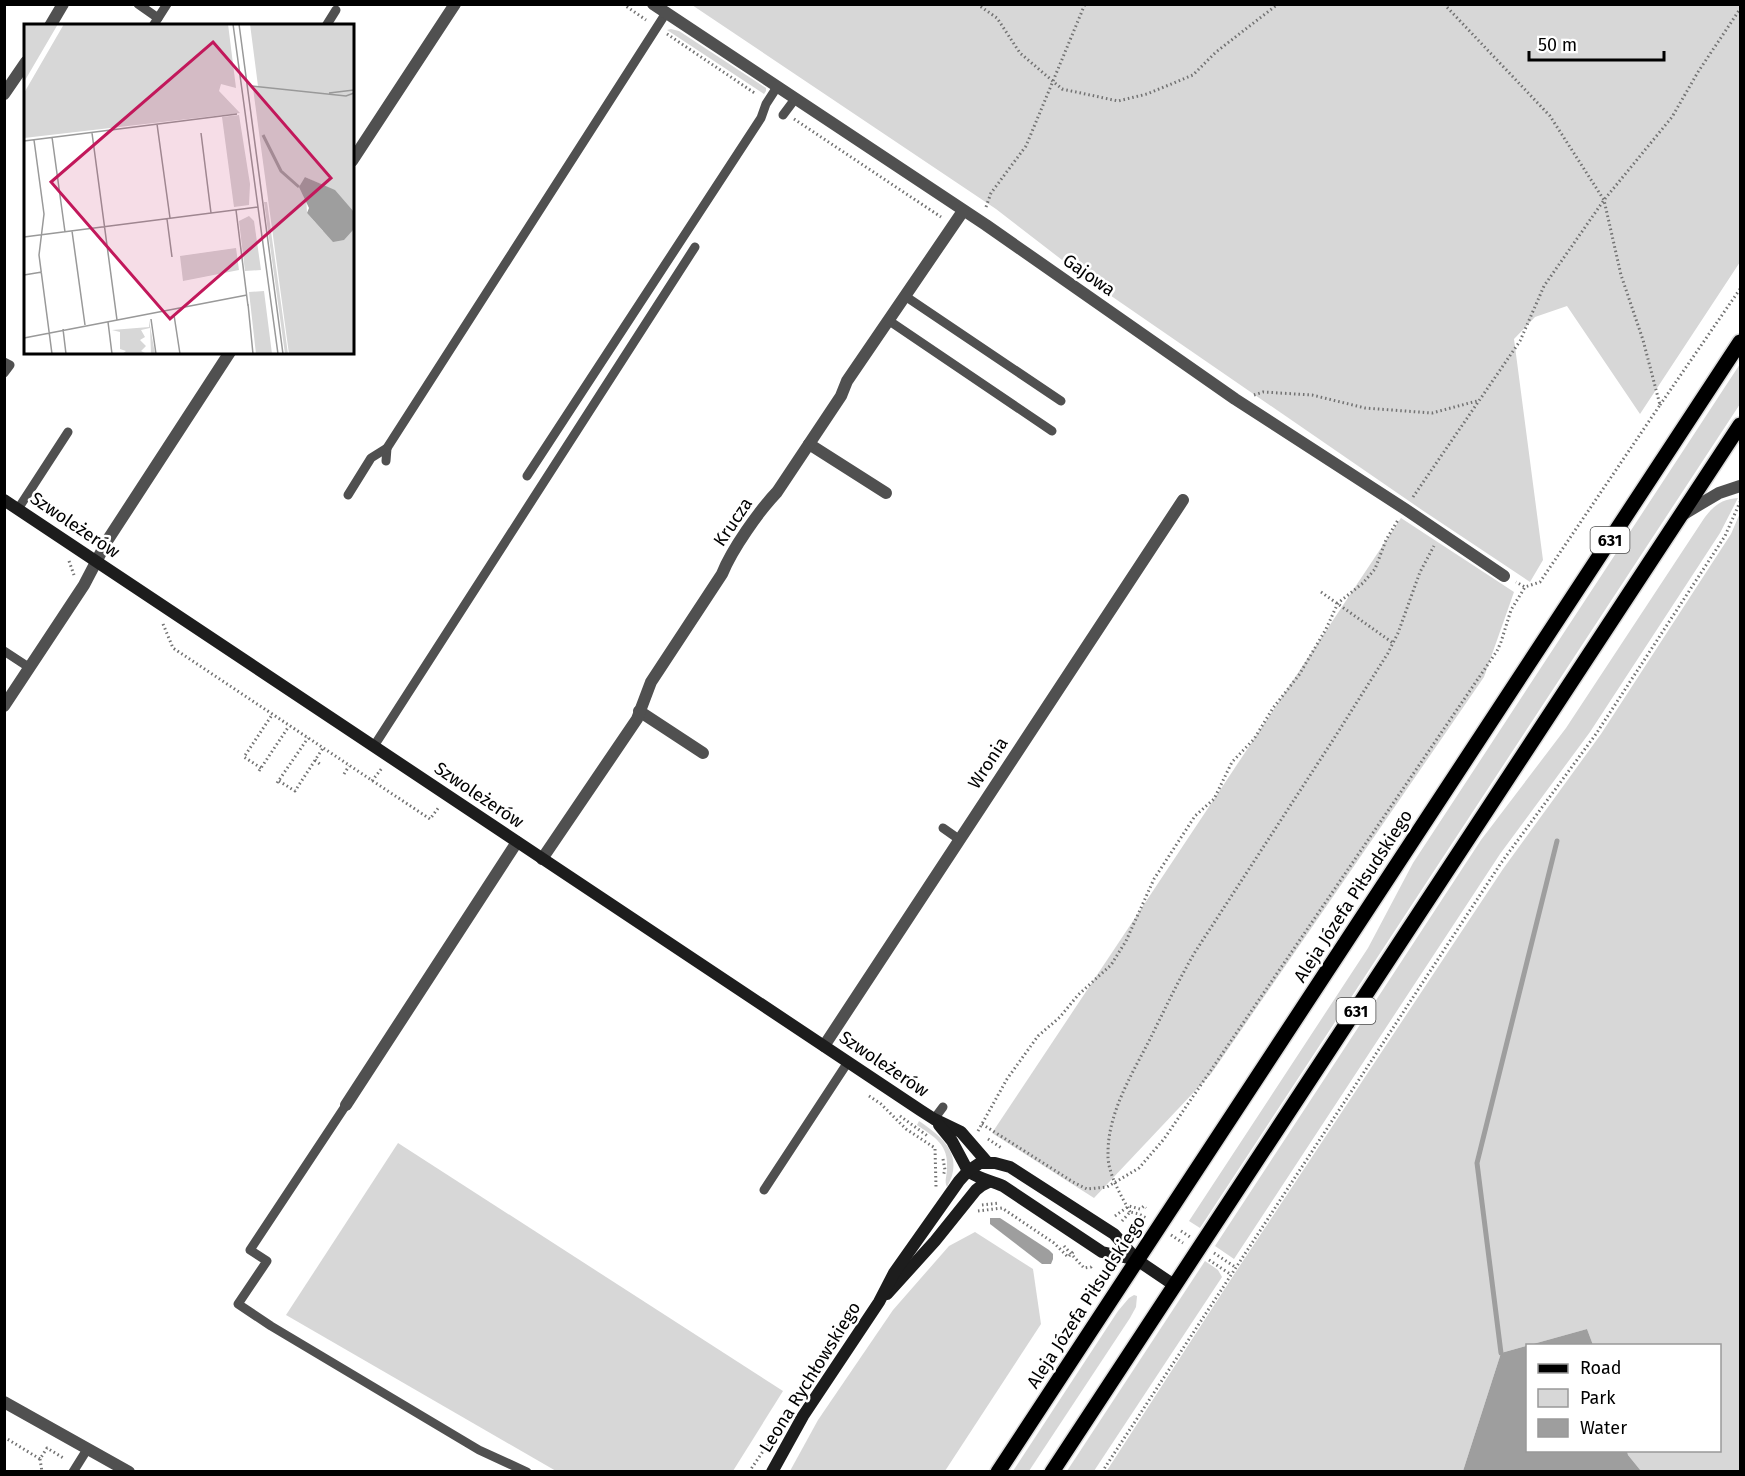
<svg xmlns="http://www.w3.org/2000/svg" width="1745" height="1476" viewBox="0 0 1745 1476" font-family="'Fira Sans',sans-serif">
  <style>
    .green { fill: #d7d7d7 }
    .water { fill: #9e9e9e }
    .lines { fill: none; stroke-linecap: round; stroke-linejoin: round }
    .stream { stroke: #9e9e9e; stroke-width: 5 }
    .primary-casing { stroke: #dbdbdb; stroke-width: 18 }
    .path { stroke: #727272; stroke-width: 3; stroke-dasharray: 1.5 3; stroke-linecap: butt }
    .lane { stroke: #505050; stroke-width: 9 }
    .street { stroke: #505050; stroke-width: 12 }
    .secondary { stroke: #1d1d1d; stroke-width: 12 }
    .primary { stroke: #000; stroke-width: 15 }
    .labels { text-anchor: middle; dominant-baseline: central; stroke-width: 5; stroke-linejoin: round; paint-order: stroke }
    .shield { fill: #fff; stroke: #4c4c4c; stroke-width: 1.5 }
    .shield-label { font-size: 16px; font-weight: bold; fill: #000 }
    .street-label { font-size: 18px; fill: #000; stroke: #fff }
    .inset-river { fill: none; stroke: #9e9e9e; stroke-width: 3 }
    .inset-road { fill: none; stroke: #999; stroke-width: 1.5 }
    .view { fill: #c2185b; fill-opacity: 0.15; stroke: #c2185b; stroke-width: 3 }
    .inset-edge { fill: none; stroke: #000; stroke-width: 3 }
  </style>
  <rect width="100%" height="100%" fill="#fff"/>
  <g class="green">
    <polygon points="692,5 1740,5 1740,262 1640,414 1567,306 1535,317 1514,339 1543,560 1530,582 1422,510 1088,280 996,209"/>
    <polygon points="671,29 679,31 766,88 766,91 764,94 667,30"/>
    <polygon points="1740,364 1740,404 1200,1228 1189,1221 1368,948 1413,863"/>
    <path d="M1738,498l-18,35 -130,199 -90,122 -266,405 -19,-13 266,-406 85,-112 137,-208c9,-13 18,-21 35,-22z"/>
    <polygon points="1740,513 1740,1471 1641,1471 1628,1455 1627,1451 1720,1450 1720,1346 1593,1345 1587,1329 1501,1353 1463,1471 1106,1472 1235,1273 1503,869 1601,734 1731,534"/>
    <polygon points="1401,518 1514,592 1484,677 1211,1074 1094,1198 992,1133"/>
    <path d="M919,1121c24,16 46,35 28,66 -3,-6 0,-11 0,-18 2,-25 -13,-32 -30,-44z"/>
    <polygon points="398,1143 783,1391 733,1471 556,1471 286,1315"/>
    <polygon points="975,1232 1033,1269 1041,1324 945,1471 790,1471 818,1420 893,1310 949,1246"/>
    <polygon points="1205,1261 1218,1270 1222,1277 1094,1471 1067,1471"/>
    <polygon points="1134,1295 1137,1296 1136,1307 1130,1318 1029,1471 1013,1471 1118,1311 1129,1298"/>
  </g>
  <g class="water">
    <polygon points="990,1218 1000,1218 1049,1250 1053,1254 1053,1259 1051,1264 1042,1264 990,1224"/>
    <polygon points="1587,1329 1593,1345 1528,1346 1528,1450 1627,1451 1628,1455 1641,1471 1463,1471 1501,1353"/>
  </g>
  <g class="lines">
    <polyline class="stream" points="1501,1353 1477,1163 1557,841"/>
    <g class="primary-casing">
      <g id="primary">
        <polyline points="998,1472 1740,342"/>
        <polyline points="1052,1472 1740,425"/>
      </g>
    </g>
    <g class="path">
      <polyline points="623,4 646,20"/>
      <polyline points="977,4 997,18 1020,53 1062,89 1118,101 1147,94 1193,75 1216,52 1278,4"/>
      <polyline points="1444,4 1550,116 1604,200 1621,275 1643,340 1660,405 1540,582 1525,587 1516,582"/>
      <polyline points="667,34 756,94"/>
      <polyline points="794,119 941,217"/>
      <polyline points="986,207 991,193 1026,146 1085,4"/>
      <polyline points="1254,395 1263,392 1312,395 1365,408 1432,413 1477,401"/>
      <polyline points="1660,405 1740,289"/>
      <polyline points="1413,497 1520,341 1544,286 1604,200 1672,117 1698,72 1740,9"/>
      <polyline points="81,535 89,525"/>
      <polyline points="69,561 74,575"/>
      <polyline points="1321,592 1393,643"/>
      <polyline points="163,624 173,648 430,819 439,807"/>
      <polyline points="315,760 321,765"/>
      <polyline points="261,768 244,757 272,715"/>
      <polyline points="259,771 289,726"/>
      <polyline points="344,774 349,766"/>
      <polyline points="279,781 295,791 323,748"/>
      <polyline points="372,781 382,768"/>
      <polyline points="277,783 308,738"/>
      <polyline points="869,1096 881,1104 906,1129 935,1148 936,1187"/>
      <polyline points="900,1116 929,1137"/>
      <polyline points="982,1124 1073,1182 1087,1189 1107,1187 1139,1168 1164,1139 1497,651 1501,642 1511,610 1525,587"/>
      <polyline points="978,1131 1007,1079 1038,1036 1060,1017 1078,995 1111,965 1126,941 1154,879 1195,816 1214,799 1232,762 1254,739 1273,708 1299,675 1326,629 1338,603 1363,583 1375,569 1386,540 1398,520"/>
      <polyline points="988,1139 1003,1149"/>
      <polyline points="943,1159 945,1170 943,1176"/>
      <polyline points="982,1205 999,1203"/>
      <polyline points="978,1211 1002,1208 1054,1243 1068,1257 1075,1250"/>
      <path d="M1130,1212c-9,-17 -23,-39 -22,-59 0,-40 23,-77 41,-112 15,-30 29,-60 46,-89l138,-212 55,-87 10,-20 22,-61 14,-26"/>
      <polyline points="1115,1216 1129,1206 1140,1209 1144,1206 1146,1208"/>
      <polyline points="1122,1221 1130,1212 1139,1214 1146,1218"/>
      <polyline points="1181,1231 1190,1237"/>
      <polyline points="1171,1235 1183,1243"/>
      <polyline points="1064,1246 1084,1268 1091,1267 1093,1264"/>
      <polyline points="1214,1253 1235,1267"/>
      <polyline points="1209,1260 1230,1274"/>
      <polyline points="4,1437 40,1459 47,1448 65,1459"/>
      <polyline points="40,1459 42,1472"/>
      <polyline points="749,1472 774,1435"/>
      <polyline points="1102,1472 1501,863 1596,734 1725,536 1740,502"/>
    </g>
    <g class="lane">
      <polyline points="138,4 158,18"/>
      <polyline points="153,26 167,4"/>
      <polyline points="326,26 336,10"/>
      <polyline points="783,115 795,99"/>
      <polyline points="905,296 1061,401"/>
      <polyline points="888,320 1052,431"/>
      <polyline points="4,362 10,365 4,373"/>
      <polyline points="386,461 387,448"/>
      <polyline points="527,476 761,118 766,104 777,87"/>
      <polyline points="348,495 371,458 387,448 666,13"/>
      <polyline points="18,509 68,432"/>
      <polyline points="4,651 30,668"/>
      <polyline points="374,746 695,247"/>
      <polyline points="943,828 960,840"/>
      <polyline points="346,1105 250,1250 267,1261 238,1304 271,1326 479,1450 527,1472"/>
      <polyline points="934,1119 943,1107"/>
      <polyline points="764,1190 848,1062"/>
      <polyline points="73,1472 88,1448"/>
    </g>
    <g class="street">
      <polyline points="653,4 986,225 1235,399 1405,509 1504,576"/>
      <polyline points="50,26 63,4"/>
      <polyline points="4,94 26,62"/>
      <polyline points="352,161 455,4"/>
      <polyline points="809,444 886,493"/>
      <polyline points="1682,515 1719,493 1740,486"/>
      <polyline points="4,706 84,585 107,541 230,352"/>
      <polyline points="639,711 703,753"/>
      <path d="M542,859l95,-140 14,-37 71,-108c10,-25 37,-63 55,-82l64,-96 6,-15 116,-170"/>
      <polyline points="824,1046 1183,500"/>
      <polyline points="346,1105 517,842"/>
      <polyline points="4,1402 129,1472"/>
    </g>
    <g class="secondary">
      <polyline points="4,500 920,1110 934,1119 961,1132 987,1162"/>
      <path d="M939,1125l13,16 16,30c13,9 22,9 35,15l99,66 35,8"/>
      <polyline points="887,1294 935,1241 976,1190 981,1186 989,1182"/>
      <polyline points="772,1472 803,1416 879,1302 894,1273 959,1181 968,1171 980,1163 995,1163 1010,1167 1114,1234 1137,1260 1174,1285"/>
    </g>
    <use href="#primary" class="primary"/>
  </g>
  <g class="labels">
    <g class="shield">
      <rect x="1590.5" y="527" width="39" height="26" rx="4.5"/>
      <rect x="1336.5" y="998" width="39" height="26" rx="4.5"/>
    </g>
    <g class="shield-label">
      <text x="1610" y="540">631</text>
      <text x="1356" y="1011">631</text>
    </g>
    <g class="street-label">
      <text transform="translate(1089 275) rotate(35)">Gajowa</text>
      <text transform="translate(733 522) rotate(-56)">Krucza</text>
      <text transform="translate(75 525) rotate(34)">Szwoleżerów</text>
      <text transform="translate(988 763) rotate(-57)">Wronia</text>
      <text transform="translate(479 795) rotate(34)">Szwoleżerów</text>
      <text transform="translate(1353 896) rotate(-57)">Aleja Józefa Piłsudskiego</text>
      <text transform="translate(884 1064) rotate(34)">Szwoleżerów</text>
      <text transform="translate(1086 1302) rotate(-57)">Aleja Józefa Piłsudskiego</text>
      <text transform="translate(810 1377) rotate(-58)">Leona Rychłowskiego</text>
    </g>
  </g>
  <g transform="translate(24 24)">
    <rect width="330" height="330" fill="#fff"/>
    <path d="M0,0h34l-34,58zM40,0h164l8,64 -15,-4 -2,7 21,22 -216,25v-45zM226,0h104v188l-25,-24 -24,-11 2,36 16,18 30,-1 1,-6v130h-65l-36,-266 5,-2zM215,91l11,69 -1,21 -15,2 -12,-90zM240,178h3l21,152h-3zM225,192l5,5 7,49 -16,1 -6,-50zM212,224l3,22 -56,11 -3,-25zM240,267l8,63h-16l-7,-62zM125,296l6,34h-4l-1,-26 -9,2 4,7 -5,3 6,6 -5,5 6,3h-25l4,-3 -6,-2v-17l-8,-2 37,-3z" fill="#d7d7d7"/>
    <path d="M281,153l30,13 19,22 -1,18 -9,10 -11,2 -26,-29 2,-5 -10,-21z" fill="#9e9e9e"/>
    <path class="inset-river" d="M239,111l18,36 18,16"/>
    <path class="inset-road" d="M209,0l45,330M215,0l44,330M228,62l94,10 8,-3M305,69l25,-3M133,100l13,94M68,109l25,187M177,109l10,80M28,113l13,95M10,116l10,74 -5,41 13,99M0,117l213,-27M212,186l12,96M143,195l5,38M48,207l13,94M0,213l234,-30M0,251l18,-3M224,280l5,50M150,291l6,39M127,295l5,35M84,298l4,32M39,305l3,25M0,314l223,-43"/>
    <path class="view" d="M189,18l118,136 -161,141 -119,-137z"/>
    <rect width="330" height="330" class="inset-edge"/>
  </g>
  <rect width="1745" height="1476" fill="none" stroke="#000000" stroke-width="12"/>
  <rect x="1526" y="1344" width="195" height="108" fill="#ffffff" stroke="#999999" stroke-width="1.5"/>
  <rect x="1538" y="1364" width="30" height="9" fill="#000000" stroke="#999999" stroke-width="1.5"/>
  <text x="1580" y="1374" font-size="18" fill="#000000">Road</text>
  <rect x="1538" y="1389" width="30" height="18" fill="#d7d7d7" stroke="#999999" stroke-width="1.5"/>
  <text x="1580" y="1404" font-size="18" fill="#000000">Park</text>
  <rect x="1538" y="1419" width="30" height="18" fill="#9e9e9e" stroke="#999999" stroke-width="1.5"/>
  <text x="1580" y="1434" font-size="18" fill="#000000">Water</text>
  <path d="M1529 51v9h135v-9" fill="none" stroke="#000000" stroke-width="3"/>
  <text x="1538" y="51" font-size="18" fill="#000000" stroke="#ffffff" stroke-width="4.5" paint-order="stroke">50 m</text>
</svg>
